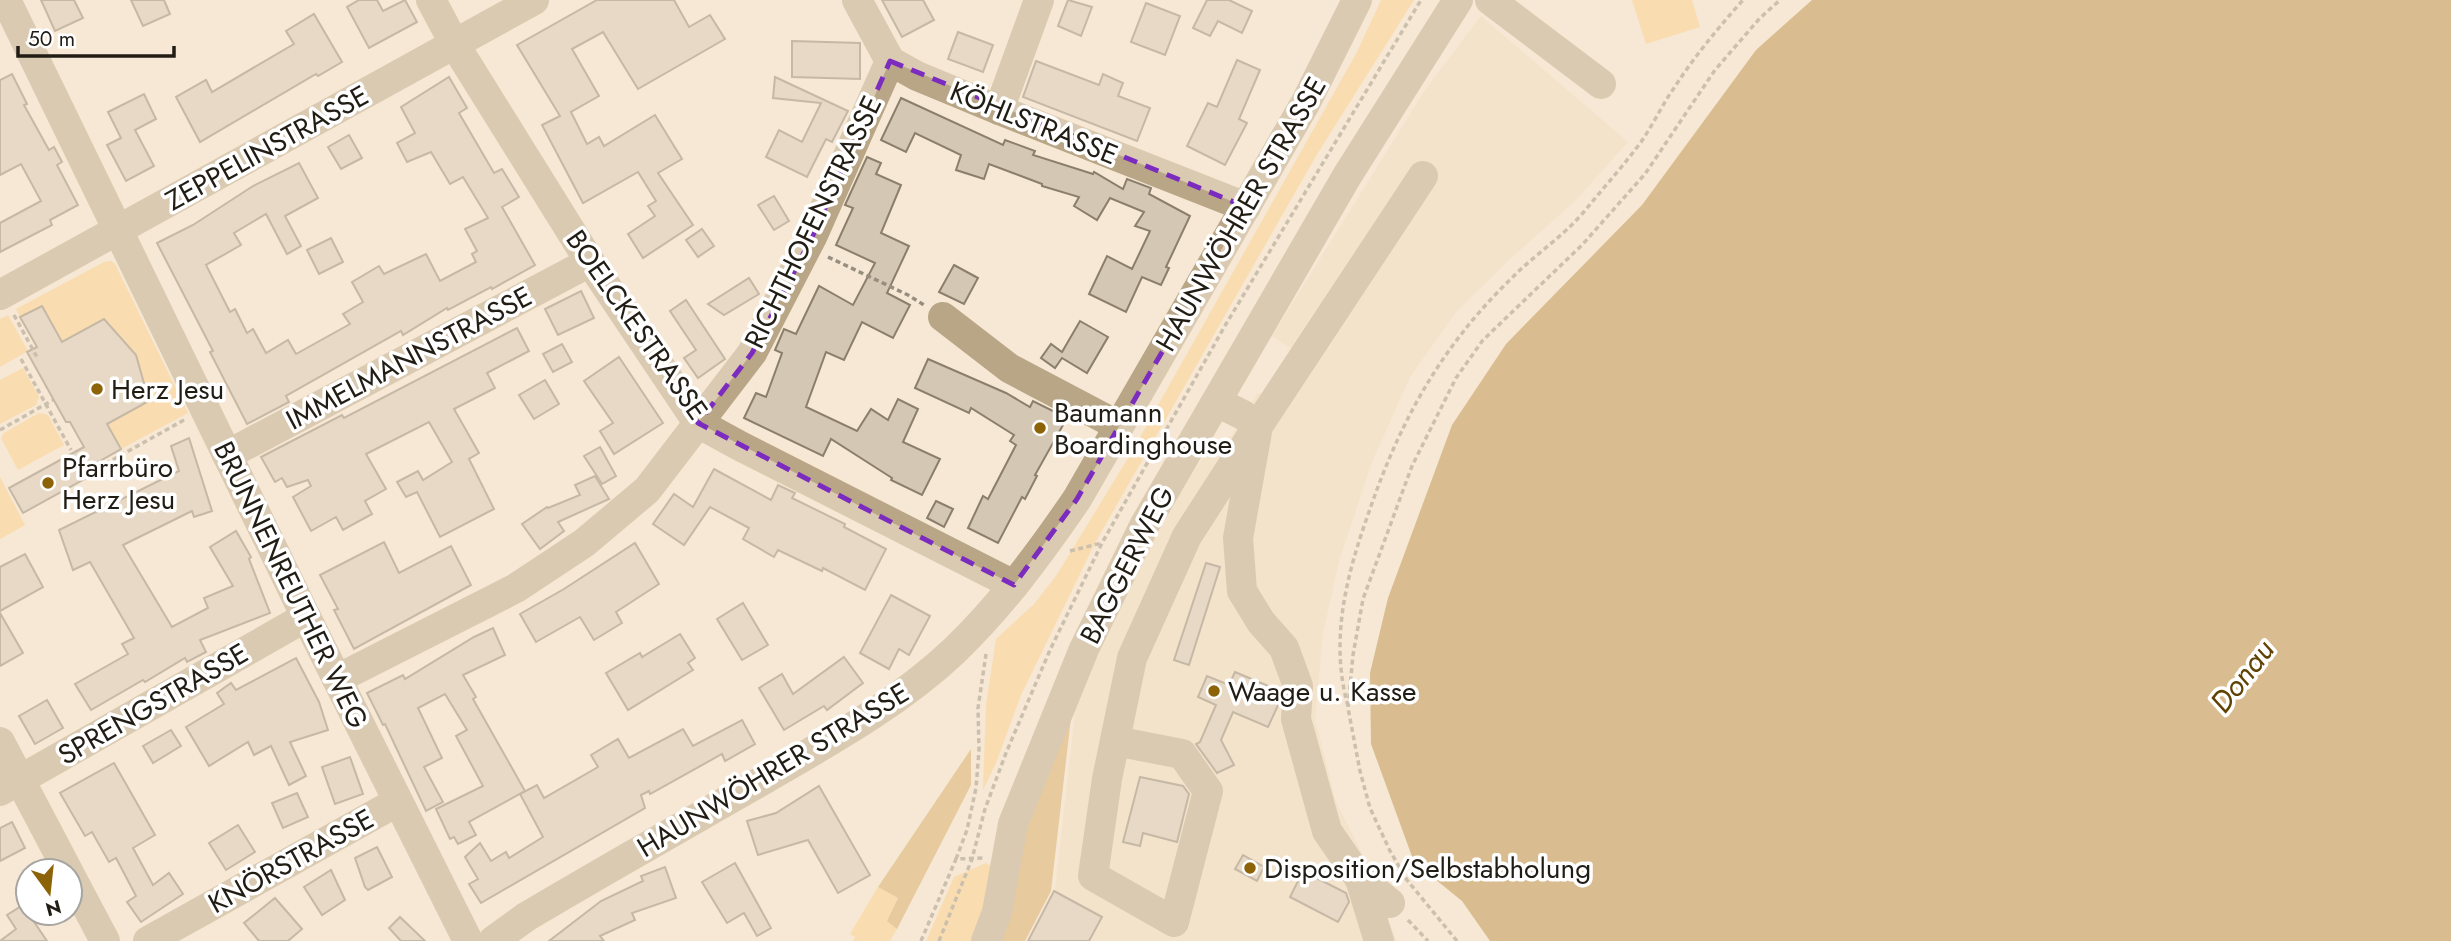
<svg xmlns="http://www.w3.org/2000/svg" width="2451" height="941" viewBox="0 0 2451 941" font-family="Jost,sans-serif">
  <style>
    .built { fill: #efddc2 }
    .green { fill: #fdcf86 }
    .forest { fill: #d5a85e }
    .water { fill: #b78b40 }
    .building { fill: #d4c7b3; stroke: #8b7f6c; stroke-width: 2 }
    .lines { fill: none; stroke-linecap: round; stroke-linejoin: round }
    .path { stroke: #988e7f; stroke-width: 3.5; stroke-dasharray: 5 3.5; stroke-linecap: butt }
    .minor { stroke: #b9a687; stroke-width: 30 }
    .marked { fill: none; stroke: #7b2cbf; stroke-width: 5; stroke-dasharray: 14 9; stroke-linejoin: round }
    .poi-dot { fill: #8d6308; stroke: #fff; stroke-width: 2.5 }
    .labels { text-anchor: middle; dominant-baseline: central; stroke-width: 7; stroke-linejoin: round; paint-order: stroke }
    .street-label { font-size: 28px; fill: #211d15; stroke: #fff }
    .poi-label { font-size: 28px; fill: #211d15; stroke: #fff; text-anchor: start }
    .water-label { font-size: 30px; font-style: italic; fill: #604203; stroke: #fff }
  </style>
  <rect width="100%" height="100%" fill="#f6e8d4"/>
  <polygon class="built" points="1481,16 1628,142 1575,201 1510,259 1456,312 1410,377 1372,462 1339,561 1323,633 1315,720 1336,802 1368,865 1395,900 1383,908 1397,941 1028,941 1055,891 1076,704 1153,529 1207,452 1231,436 1257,394 1274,390 1297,352 1272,336 1425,90"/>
  <g class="green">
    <polygon points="1381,0 1414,0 1316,156 1095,543 1021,695 996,763 983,790 986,705 996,639 1034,604 1056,576 1130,455 1357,52"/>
    <polygon points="1632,0 1692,0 1700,27 1646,44"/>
    <polygon points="111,261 115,264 188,413 121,449 106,421 114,421 149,401 136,355 104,319 68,339 64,345 42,306 20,317 16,309 104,262"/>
    <polygon points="8,315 28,351 0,367 0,319"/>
    <polygon points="23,368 39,397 36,405 0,424 0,380"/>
    <polygon points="39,413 48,415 64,445 18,470 1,438 4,433"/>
    <polygon points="0,477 25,525 0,539"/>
    <polygon points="986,863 991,866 978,941 926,941 954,877"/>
    <polygon points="878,887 898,898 887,921 897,929 890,941 853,941 855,937 850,934"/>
  </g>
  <g class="forest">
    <polygon points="1072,709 1051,891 1025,941 1000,941 1027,828"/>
    <polygon points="971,749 971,785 897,929 887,921 898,898 878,887"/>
  </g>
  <polygon class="water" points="1812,0 2451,0 2451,941 1490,941 1462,901 1414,862 1371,744 1370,673 1388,598 1452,425 1506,344 1642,205 1756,50"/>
  <g class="building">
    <polygon points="41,0 74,0 83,18 55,31"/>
    <polygon points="131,0 164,0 170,14 143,26"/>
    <polygon points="359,0 377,0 383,11 405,0 417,22 369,48 347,7"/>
    <polygon points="597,0 674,0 689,27 710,15 725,39 638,89 603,32 572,49 599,96 571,112 587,144 599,137 604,146 655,115 682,159 658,173 693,225 643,258 628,234 655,216 648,206 656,201 638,172 583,203 542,125 560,116 517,45"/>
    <polygon points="882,0 923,0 934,20 902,37"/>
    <polygon points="1068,0 1092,7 1081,36 1058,26"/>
    <polygon points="1207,0 1229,0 1252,11 1242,33 1218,21 1210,36 1193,28"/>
    <polygon points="1146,3 1180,16 1165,55 1131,42"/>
    <polygon points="314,14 342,62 318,76 316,74 200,142 176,97 206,80 212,92 294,44 286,31"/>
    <polygon points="958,32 993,45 983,72 948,59"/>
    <polygon points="792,41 860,43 860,79 792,77"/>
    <polygon points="1237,60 1260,70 1239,119 1247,123 1225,165 1187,146 1208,103 1217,107"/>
    <polygon points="1036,61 1099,85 1103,74 1123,83 1118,96 1150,108 1137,141 1023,97"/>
    <polygon points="12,74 27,104 24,105 49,150 54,147 62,162 57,165 78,205 50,220 52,225 0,252 0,223 41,201 21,164 0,175 0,80"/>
    <polygon points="449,77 467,108 459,113 494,173 502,169 519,197 502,207 535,265 492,289 491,287 448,310 447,308 403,335 401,331 286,396 289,402 247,424 210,352 213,351 157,243 193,225 253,186 299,163 318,198 285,216 301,246 287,254 266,214 234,233 241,245 206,265 230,312 235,309 247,333 253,329 266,353 288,340 296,354 350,324 343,314 363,302 352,282 379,266 384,274 426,254 440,281 476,262 472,254 477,251 465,229 488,218 463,177 450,184 431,152 407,162 397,143 415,133 401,107"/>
    <polygon points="775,77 848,111 832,142 826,139 807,177 766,157 779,130 802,142 821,103 773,98"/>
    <polygon points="144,94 156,119 135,130 154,166 126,181 107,145 121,138 108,112"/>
    <polygon points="901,98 1003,145 1005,140 1035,151 1033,155 1093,174 1094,172 1123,189 1127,179 1151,188 1149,194 1190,216 1166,267 1169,268 1161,285 1142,277 1126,312 1089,294 1107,256 1132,269 1150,231 1135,226 1144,212 1110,198 1097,220 1074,206 1079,197 1042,186 1042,184 989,164 984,179 956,170 961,155 915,133 906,152 881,140"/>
    <polygon points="349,135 362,158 341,169 328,147"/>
    <polygon points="867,157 881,163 876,174 901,185 881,233 909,246 887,293 910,305 893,338 862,322 844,360 826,352 806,407 857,431 871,409 888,420 898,399 918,409 903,442 940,459 922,495 891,480 892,478 831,439 823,456 744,418 756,393 766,397 782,353 775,350 784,329 796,334 819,286 853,305 875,263 836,245 853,208 845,205"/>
    <polygon points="774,196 789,221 774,230 758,205"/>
    <polygon points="702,229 714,246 698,257 686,240"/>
    <polygon points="331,238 343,262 319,274 307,250"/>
    <polygon points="954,265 978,278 964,304 939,292"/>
    <polygon points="749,278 759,294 724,315 708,304"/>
    <polygon points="581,291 594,318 558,335 545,309"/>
    <polygon points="686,300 725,359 698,378 684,358 696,350 670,311"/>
    <polygon points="42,306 62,342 104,319 136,355 149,401 107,424 121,449 93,465 97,472 23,513 9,488 84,447 70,422 66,422 27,352 37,347 20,317"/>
    <polygon points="1080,321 1108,337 1087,373 1062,358 1055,368 1041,358 1051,344 1062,352"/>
    <polygon points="517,328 529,351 487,373 495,388 454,409 479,453 469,459 494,509 440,537 417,492 406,497 397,482 418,471 423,480 452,462 429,422 366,454 386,489 365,501 372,514 343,530 336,517 311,531 293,497 311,486 308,480 287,487 282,478 275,482 261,457 342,415 344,418"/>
    <polygon points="562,344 572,362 553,372 543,354"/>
    <polygon points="619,357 663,423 614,454 600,431 613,423 584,381"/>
    <polygon points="928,359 1006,393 1030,407 1033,401 1067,418 1035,475 1037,476 1025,499 1022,497 998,543 968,528 983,496 988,499 1016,445 1010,441 1014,435 971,408 969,413 915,388"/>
    <polygon points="545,380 559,404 534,419 519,395"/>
    <polygon points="189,438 212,511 194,517 192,511 123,545 172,627 208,608 204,598 233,586 210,547 236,531 251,557 249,559 270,613 200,640 206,652 187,662 185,658 145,682 143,680 91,710 75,684 128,654 122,644 134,638 90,562 73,570 59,530 179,471 171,446"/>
    <polygon points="600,447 616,476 602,484 584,456"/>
    <polygon points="714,469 771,500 778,485 795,493 792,498 845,524 844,527 886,549 865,590 823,568 822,571 778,550 774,557 743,539 749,528 710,507 684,545 653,524 674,494 693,507"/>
    <polygon points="595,476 609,499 558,522 564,531 540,549 522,524 547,507 548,508 580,495 575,485"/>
    <polygon points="936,501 953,509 944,527 927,518"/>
    <polygon points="384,542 399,573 451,546 471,585 354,649 334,610 338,609 320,575"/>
    <polygon points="635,543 659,584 616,612 622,623 594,640 580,617 536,642 520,614 564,589"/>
    <polygon points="25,554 43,587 0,611 0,567"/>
    <polygon points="1206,563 1220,567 1189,665 1174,660"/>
    <polygon points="891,595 930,616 909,655 899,649 889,669 860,653"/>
    <polygon points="743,603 768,645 742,660 717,619"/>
    <polygon points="0,613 23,653 0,666"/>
    <polygon points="493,628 505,655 463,675 476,697 473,699 525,791 469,822 476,835 458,844 454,837 450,839 436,809 483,786 456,736 467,730 445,694 418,708 442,758 424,767 443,802 426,811 385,724 383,725 367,693 403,675 405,679 474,637"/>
    <polygon points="680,634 695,658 688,663 693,670 628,710 606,673 640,653 642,657"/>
    <polygon points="844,657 863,683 827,710 824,706 784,730 759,688 782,674 793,694"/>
    <polygon points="296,658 319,702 328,730 290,742 306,776 289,785 271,746 254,755 248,742 209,766 186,727 224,704 217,693 231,683 236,690"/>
    <polygon points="1235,672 1280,691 1280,701 1268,727 1233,712 1221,740 1234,765 1217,773 1196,744 1200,742 1216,705 1198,697 1207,676 1229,685"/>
    <polygon points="47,700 63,728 35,744 19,716"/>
    <polygon points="742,720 755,744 725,761 722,754 650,794 649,791 641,795 645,808 481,903 469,884 478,879 465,857 480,843 491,861 506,852 509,858 543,837 520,794 537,785 544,798 598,767 591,755 618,739 629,758 683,729 693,746"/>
    <polygon points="171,730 181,746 153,763 143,746"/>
    <polygon points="350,757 363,794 335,804 322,767"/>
    <polygon points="114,763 155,835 133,848 153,885 169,873 183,894 141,922 127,902 136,896 116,858 109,862 92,832 85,836 60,793"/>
    <polygon points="1140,777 1183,786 1189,794 1177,842 1143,833 1140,846 1123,842"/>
    <polygon points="819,786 870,875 838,893 808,840 758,855 747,821 776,813"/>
    <polygon points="297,793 308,817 283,828 272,803"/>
    <polygon points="12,822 25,848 0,861 0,828"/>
    <polygon points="238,825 255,852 226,870 209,843"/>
    <polygon points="377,847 392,877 368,890 365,887 355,858"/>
    <polygon points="1243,855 1264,867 1257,881 1235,869"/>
    <polygon points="735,863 771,928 757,936 744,913 727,923 702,882"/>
    <polygon points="665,867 676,898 632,913 635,920 600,936 604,941 549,941 601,901 643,881 641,876"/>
    <polygon points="331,870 345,900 322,915 304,887"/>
    <polygon points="1303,871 1346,893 1349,902 1338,922 1290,897"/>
    <polygon points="1054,891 1102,917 1089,941 1028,941"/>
    <polygon points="275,898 302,929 288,941 259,941 244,923"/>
    <polygon points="23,905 28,913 47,941 0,941 16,929 7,915"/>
    <polygon points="400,917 425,941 401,941 389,928"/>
  </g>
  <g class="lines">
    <g class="path">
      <polyline points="828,257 908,295 924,305"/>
      <polyline points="14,315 38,359"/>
      <polyline points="21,359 71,450"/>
      <polyline points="0,430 53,400"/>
      <polyline points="98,468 184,420"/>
      <polyline points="1070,551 1102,543"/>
      <path d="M1348,706c-19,-67 -1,-133 22,-197 22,-64 51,-124 93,-177 17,-22 38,-44 58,-63 22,-20 48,-38 66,-61 18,-22 37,-43 54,-66 12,-17 21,-37 33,-54 20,-31 44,-60 69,-88"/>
      <polyline points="956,859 967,830 976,788 979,750 978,708 986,654"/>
      <polyline points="1408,920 1428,941"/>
      <polyline points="921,941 956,859 983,858"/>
      <polyline points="939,941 972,859 985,809 1006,753 1050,650 1102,543 1226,324 1421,0"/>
      <polyline points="1457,941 1407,880 1390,851 1370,808 1360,771 1348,708 1353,655 1363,599 1412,466 1456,378 1483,340 1582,245 1645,174 1715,70 1760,18 1780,0"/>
    </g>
    <g class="minor">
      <polyline points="6,0 306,617 468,941"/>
      <polyline points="431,0 455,45 590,262 698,423 740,446 1014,585"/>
      <polyline points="857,0 890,61 917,76 999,110 1246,207"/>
      <polyline points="1490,0 1601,84"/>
      <polyline points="999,110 1039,0"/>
      <polyline points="0,295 534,0"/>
      <polyline points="943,317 1009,368 1119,426"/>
      <polyline points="227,455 590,262"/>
      <polyline points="337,679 516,588 584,543 647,490 752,353 813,235 890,61"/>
      <polyline points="1115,741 1182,754 1208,791 1174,922 1093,876 1107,779 1132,658 1187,536 1258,426 1243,415 1217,402"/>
      <polyline points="0,742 68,871"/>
      <polyline points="0,791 306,617"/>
      <polyline points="70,875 105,941"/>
      <polyline points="1360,879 1379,941"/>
      <polyline points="1390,903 1360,879 1327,831 1296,719 1298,686 1284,648 1261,622 1242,591 1238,538 1258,426 1423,176"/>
      <polyline points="148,941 397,802"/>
      <path d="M493,941l33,-24c79,-47 159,-92 239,-138 65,-38 134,-76 189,-128 47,-45 86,-98 123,-152l229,-397 51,-102"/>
      <polyline points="986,941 997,912 1013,824 1084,649 1144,526 1347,176 1458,0"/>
    </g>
  </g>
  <path d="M0 0H2451V941H0ZM890,61l356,146 -169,292 -63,86 -316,-162 54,-70 61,-118z" fill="#f6e8d4" fill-opacity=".55" fill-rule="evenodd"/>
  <path class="marked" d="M890,61l356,146 -169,292 -63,86 -316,-162 54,-70 61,-118z"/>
  <g class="poi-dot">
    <circle cx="97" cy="389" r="7"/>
    <circle cx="1040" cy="428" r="7"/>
    <circle cx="48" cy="483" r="7"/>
    <circle cx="1214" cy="691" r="7"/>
    <circle cx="1250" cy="868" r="7"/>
  </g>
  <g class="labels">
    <g class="street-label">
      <text transform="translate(1034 123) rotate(22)">KÖHLSTRASSE</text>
      <text transform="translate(267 148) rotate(-29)">ZEPPELINSTRASSE</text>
      <text transform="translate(1241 214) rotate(-60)">HAUNWÖHRER STRASSE</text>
      <text transform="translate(813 222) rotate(-64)">RICHTHOFENSTRASSE</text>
      <text transform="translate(637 325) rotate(55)">BOELCKESTRASSE</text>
      <text transform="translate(409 358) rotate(-28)">IMMELMANNSTRASSE</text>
      <text transform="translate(1127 565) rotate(-63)">BAGGERWEG</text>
      <text transform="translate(291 585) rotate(64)">BRUNNENREUTHER WEG</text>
      <text transform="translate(153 704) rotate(-30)">SPRENGSTRASSE</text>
      <text transform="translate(773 770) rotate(-31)">HAUNWÖHRER STRASSE</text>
      <text transform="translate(291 861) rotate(-29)">KNÖRSTRASSE</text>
    </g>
    <g class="poi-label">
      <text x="111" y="389">Herz Jesu</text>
      <text x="1054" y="412">Baumann<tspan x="1054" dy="32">Boardinghouse</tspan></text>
      <text x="62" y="467">Pfarrbüro<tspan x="62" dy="32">Herz Jesu</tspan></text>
      <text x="1228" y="691">Waage u. Kasse</text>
      <text x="1264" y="868">Disposition/Selbstabholung</text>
    </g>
    <g class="water-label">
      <text transform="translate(2242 676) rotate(-52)">Donau</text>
    </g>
  </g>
  <g transform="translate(49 892) rotate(165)"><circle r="33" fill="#ffffff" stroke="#a6a5a1" stroke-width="2"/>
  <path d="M0-5L12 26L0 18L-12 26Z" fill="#8d6308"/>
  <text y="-10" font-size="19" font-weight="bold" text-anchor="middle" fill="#211d15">N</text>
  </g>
  <path d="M18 46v10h156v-10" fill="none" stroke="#211d15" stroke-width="3.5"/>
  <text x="28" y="46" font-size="21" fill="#211d15" stroke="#ffffff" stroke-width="5" paint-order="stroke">50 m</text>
</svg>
